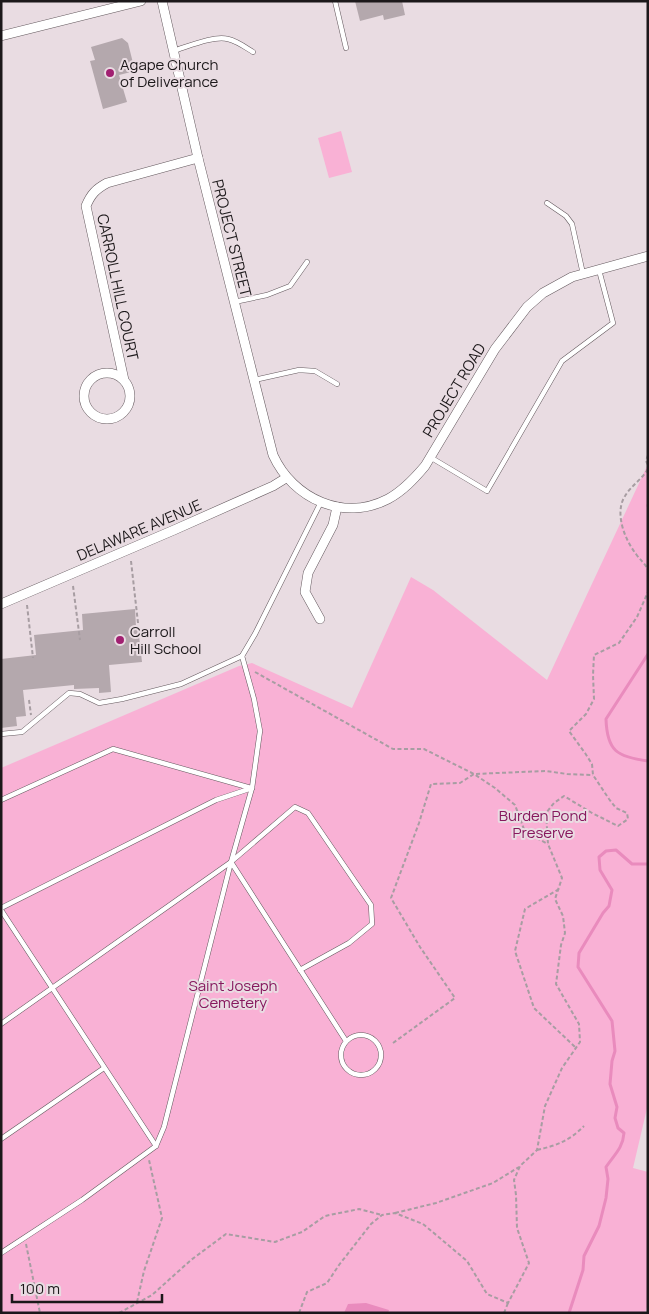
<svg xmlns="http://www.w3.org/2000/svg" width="649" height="1314" viewBox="0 0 649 1314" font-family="Manrope,sans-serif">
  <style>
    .green { fill: #f9b1d5 }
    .water { fill: #e98bbd }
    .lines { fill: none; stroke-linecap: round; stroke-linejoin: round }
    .stream { stroke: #e98bbd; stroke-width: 3 }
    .building { fill: #b4a8ad }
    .lane-casing { stroke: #64595e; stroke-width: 5.5 }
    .street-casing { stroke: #64595e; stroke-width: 10 }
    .path { stroke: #a79da2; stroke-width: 2; stroke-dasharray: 4 2.5; stroke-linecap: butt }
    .lane { stroke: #fff; stroke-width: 4.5 }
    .street { stroke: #fff; stroke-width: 9 }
    .poi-dot { fill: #a12071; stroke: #e9dce2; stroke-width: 2 }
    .labels { text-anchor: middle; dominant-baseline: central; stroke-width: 4; stroke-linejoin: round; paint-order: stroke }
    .poi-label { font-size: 15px; fill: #1c181a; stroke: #e9dce2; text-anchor: start }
    .street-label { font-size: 15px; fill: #1c181a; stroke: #e9dce2 }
    .park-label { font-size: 15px; fill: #87185e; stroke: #e9dce2 }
  </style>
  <rect width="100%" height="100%" fill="#e9dce2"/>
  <g class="green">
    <polygon points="341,131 352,172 329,178 318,138"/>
    <polygon points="648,464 648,1104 633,1168 648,1172 648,1304 645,1313 1,1313 1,768 239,666 252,663 352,708 411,577 433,590 547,680"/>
  </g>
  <polygon class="water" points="366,1303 389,1310 388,1313 344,1313 348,1304"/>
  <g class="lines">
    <g class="stream">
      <polyline points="648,505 648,506"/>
      <path d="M648,654l-42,65c1,32 11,38 42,42"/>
      <path d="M569,1313l14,-43 1,-14 15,-30 7,-28 2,-19 -2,-12c8,-12 17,-19 18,-34l-6,-5 -3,-10 2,-11 -7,-23 2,-23 3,-10 -3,-30 -34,-54 1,-14 24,-40 6,-7 3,-16 -12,-20 -1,-13 7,-6 10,-1 16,14h16"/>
    </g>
  </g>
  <g class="building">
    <polygon points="355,1 402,1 405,15 384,20 383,15 360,21"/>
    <polygon points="122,38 128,43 135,71 119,75 127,102 103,109 90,61 95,60 91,47"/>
    <polygon points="135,609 136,627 138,627 142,662 109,665 111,692 99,693 99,688 74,689 74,685 23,690 26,716 16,717 17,726 1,728 1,659 36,655 34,635 83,630 82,614"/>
  </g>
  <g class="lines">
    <g class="lane-casing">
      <g id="lane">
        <polyline points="335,1 346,48"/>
        <path d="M173,51c14,-4 41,-16 55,-12 9,2 17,8 25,13"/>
        <polyline points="547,203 566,216 572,224 583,274"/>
        <polyline points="234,302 267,295 290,286 307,262"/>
        <polyline points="254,380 299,370 315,371 337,384"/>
        <polyline points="430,457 487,491 562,361 613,323 599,270"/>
        <polyline points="1,734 22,732 69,693 80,694 99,703 122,699 181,684 242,656 255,634 321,502"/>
        <polyline points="1,800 113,749 251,788"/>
        <polyline points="232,861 295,807 308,813 371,905 372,924 349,943 300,970"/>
        <polyline points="1,908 216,800 252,788"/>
        <polyline points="1,910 156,1146 82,1200 1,1253"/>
        <polyline points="1,1024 231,862 252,788 260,731 254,699 242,656"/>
        <circle cx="361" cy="1055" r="20"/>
        <polyline points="1,1139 104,1068"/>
        <polyline points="156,1146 164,1127 231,862 346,1041"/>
      </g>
    </g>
    <g class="street-casing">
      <g id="street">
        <path d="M162,1l36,157 75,297c20,44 71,67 115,44 15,-8 26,-20 37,-33l70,-117 32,-42 16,-14 29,-16 76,-21"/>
        <polyline points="1,36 141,1"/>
        <circle cx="107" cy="396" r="23"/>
        <path d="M124,380l-38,-174c5,-12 10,-17 21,-23l91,-25"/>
        <polyline points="1,604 174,530 273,486 286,478"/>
        <polyline points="320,619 305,592 308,573 333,525 337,507"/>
      </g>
    </g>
    <g class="path">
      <polyline points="648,455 646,461 648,465"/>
      <path d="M648,469c-6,10 -17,17 -23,27 -11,17 0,44 11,58 4,6 9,9 12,16"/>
      <polyline points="131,561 138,623"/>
      <polyline points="73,586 80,640"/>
      <polyline points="27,605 33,658"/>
      <polyline points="255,672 393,749 424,749 474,774 546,771 567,774 593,775"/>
      <polyline points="29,700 31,715"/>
      <polyline points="559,889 525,909 515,951 534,1008 575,1047"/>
      <polyline points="393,1043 455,998 420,947 391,898 419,823 431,784 460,783 474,774 495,788 515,805 525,832 548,844"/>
      <path d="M537,1150c21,-5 32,-9 47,-24"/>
      <polyline points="395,1213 436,1203 493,1183 519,1167"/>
      <polyline points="26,1244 40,1313"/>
      <polyline points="137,1302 144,1271 162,1218 149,1160"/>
      <polyline points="119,1313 152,1295 191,1260 226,1234 275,1242 302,1232 325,1216 359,1209 382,1215"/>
      <polyline points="299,1313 307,1292 327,1283 339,1265 371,1224 382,1215 395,1213 423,1224 441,1239 467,1261 487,1294 508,1303 529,1263 517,1228 516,1195 514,1180 520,1166 537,1150 545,1106 562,1068 580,1042 579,1024 556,984 561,945 565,933 563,916 555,899 562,878 548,844 546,813 554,803 564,796 592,813 618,826 628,819 627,813 616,808 609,799 593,775 592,764 585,753 569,731 586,714 594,699 593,675 594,655 619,643 637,617 648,592"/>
      <polyline points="504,1313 508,1303"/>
    </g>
    <use href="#lane" class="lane"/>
    <use href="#street" class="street"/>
  </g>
  <g class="poi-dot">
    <circle cx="110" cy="73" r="5"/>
    <circle cx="120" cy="640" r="5"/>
  </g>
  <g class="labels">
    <g class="poi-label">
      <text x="120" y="64">Agape Church<tspan x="120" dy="17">of Deliverance</tspan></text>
      <text x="130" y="631">Carroll<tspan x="130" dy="17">Hill School</tspan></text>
    </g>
    <g class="street-label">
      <text transform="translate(232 238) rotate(76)">PROJECT STREET</text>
      <text transform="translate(118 287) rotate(78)">CARROLL HILL COURT</text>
      <text transform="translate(454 390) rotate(-59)">PROJECT ROAD</text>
      <text transform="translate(139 530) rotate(-23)">DELAWARE AVENUE</text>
    </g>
    <g class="park-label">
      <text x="543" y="815">Burden Pond<tspan x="543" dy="17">Preserve</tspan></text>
      <text x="233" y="985">Saint Joseph<tspan x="233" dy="17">Cemetery</tspan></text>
    </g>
  </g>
  <rect width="649" height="1314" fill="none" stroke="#1c181a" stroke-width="5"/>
  <path d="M12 1294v8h150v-8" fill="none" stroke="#1c181a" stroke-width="2.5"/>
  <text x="20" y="1294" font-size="15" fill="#1c181a" stroke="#e9dce2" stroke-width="4" paint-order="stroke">100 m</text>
</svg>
